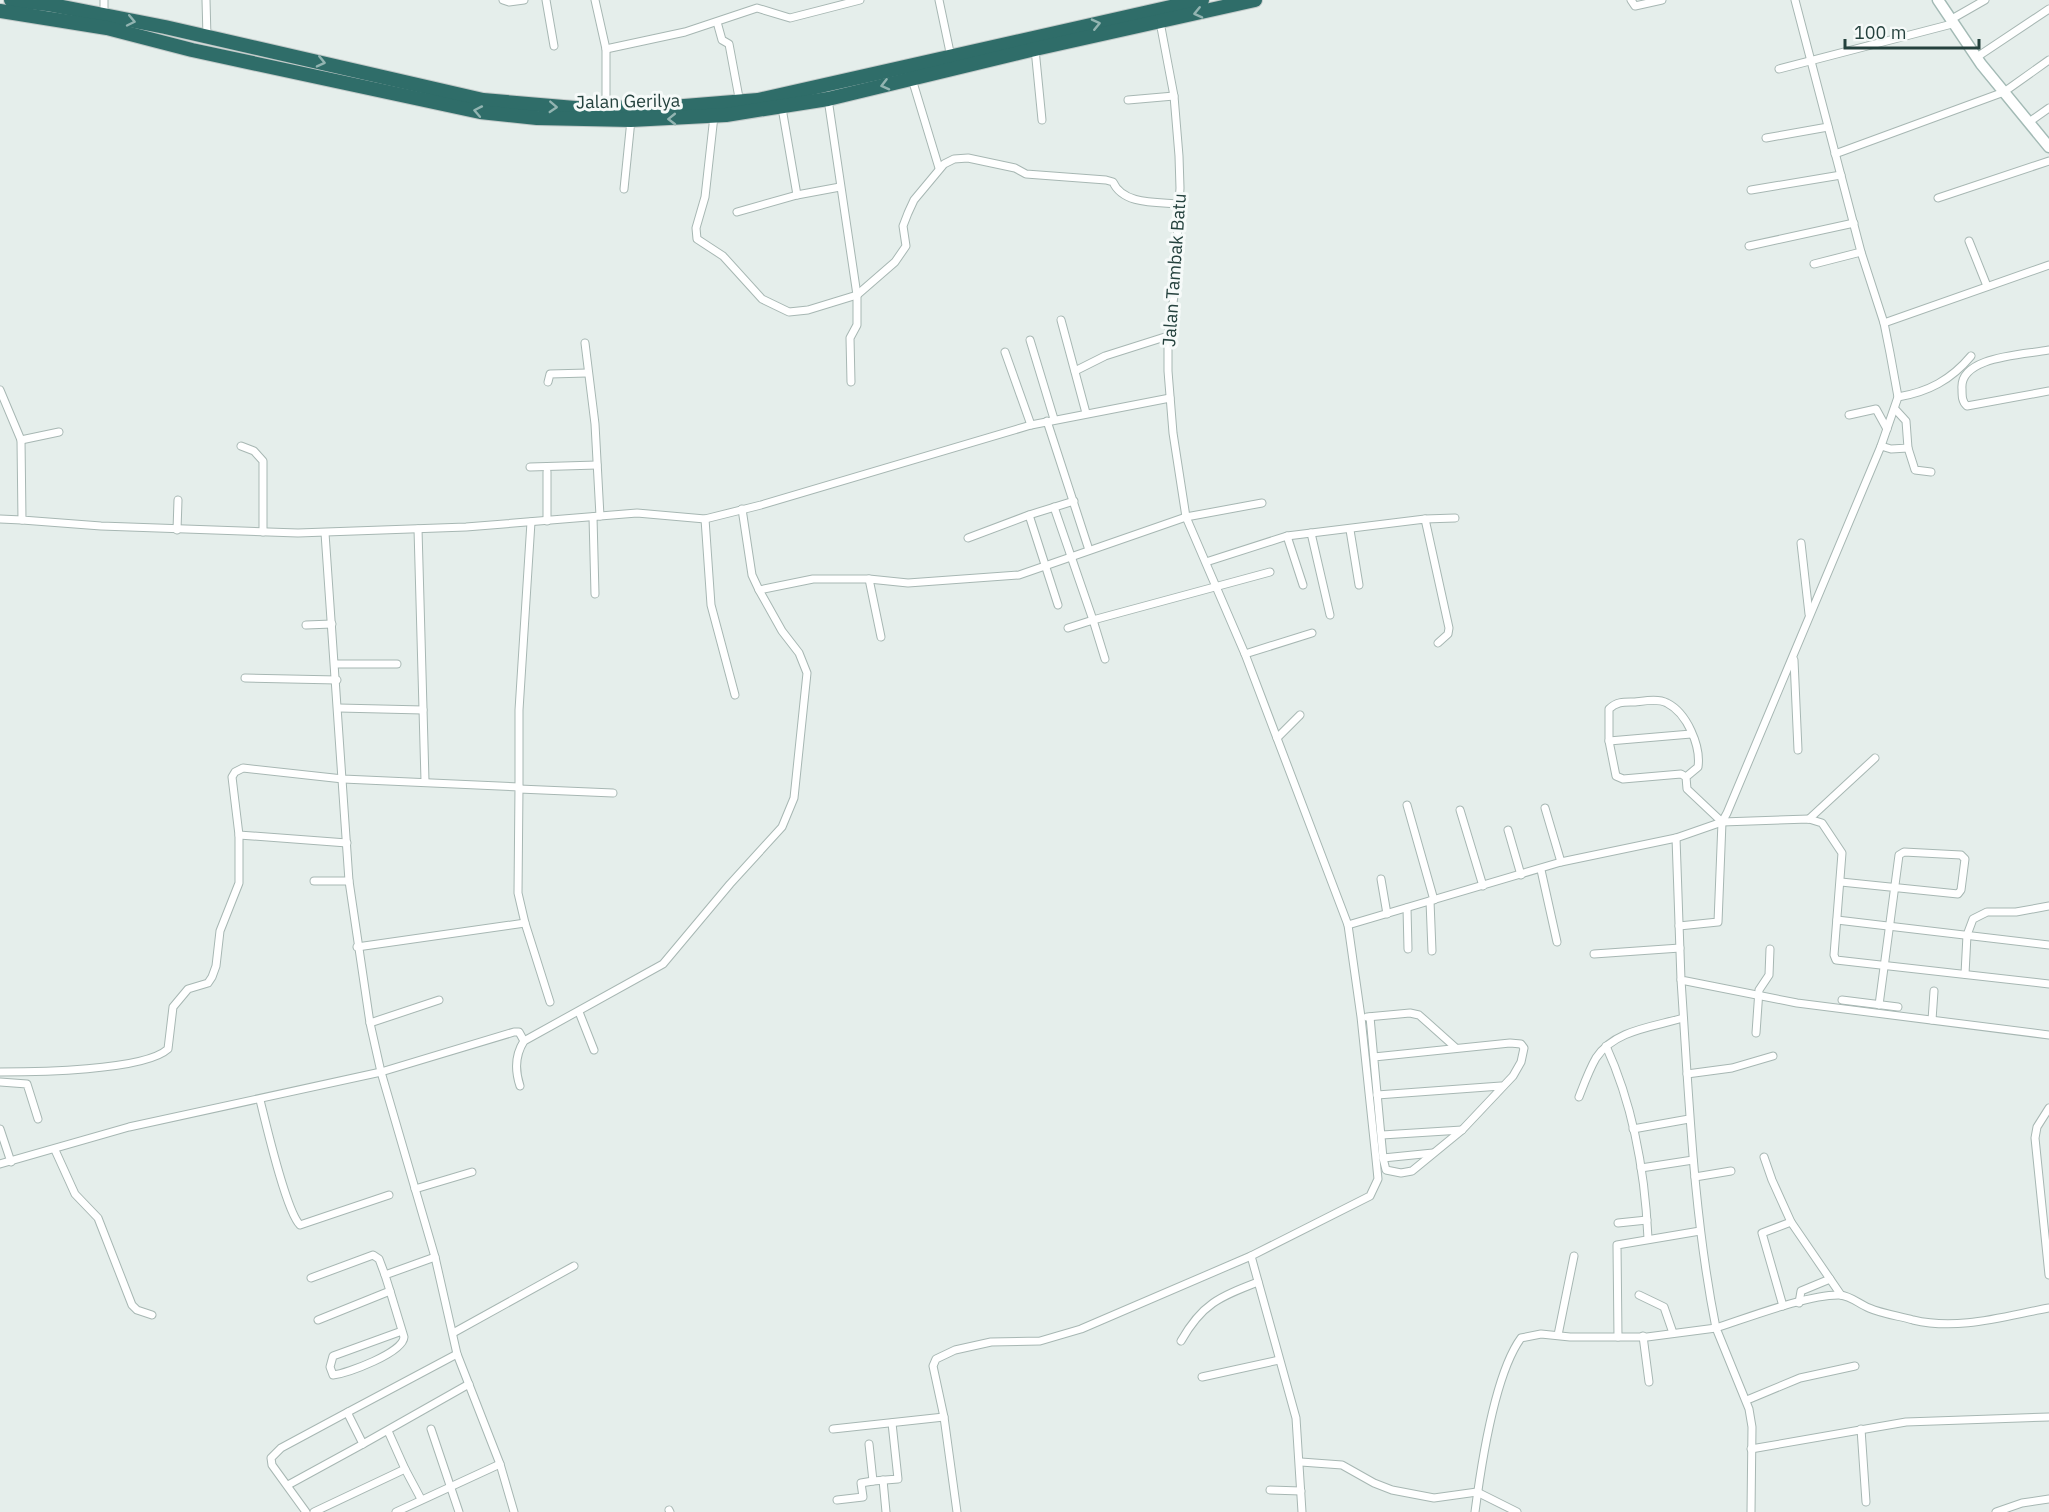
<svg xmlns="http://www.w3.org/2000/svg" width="2049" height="1512" viewBox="0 0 2049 1512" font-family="'IBM Plex Sans',sans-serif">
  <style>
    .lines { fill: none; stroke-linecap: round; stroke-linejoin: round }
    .street-casing { stroke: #a7b7b3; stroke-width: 9 }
    .secondary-casing { stroke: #a3bab5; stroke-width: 13 }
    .highway-casing { stroke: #c2cac9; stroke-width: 16 }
    .street { stroke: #fff; stroke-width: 7 }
    .secondary { stroke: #fff; stroke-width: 10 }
    .highway { stroke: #2f6d69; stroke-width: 14 }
    .oneway { stroke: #92b4b1 }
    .labels { text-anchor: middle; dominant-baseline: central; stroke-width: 6; stroke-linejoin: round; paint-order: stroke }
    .street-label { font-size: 18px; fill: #24413d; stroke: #f6faf9 }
  </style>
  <rect width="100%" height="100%" fill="#e5eeeb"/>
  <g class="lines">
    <g class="street-casing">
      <g id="street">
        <polyline points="104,0 104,15"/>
        <polyline points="206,0 207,37"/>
        <polyline points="503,0 509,2 524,0"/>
        <polyline points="546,0 554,46"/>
        <polyline points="595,0 606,49 606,108"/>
        <polyline points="939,0 951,57"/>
        <polyline points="1631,0 1635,6 1662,0"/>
        <polyline points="1950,20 1985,0"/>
        <polyline points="717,22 722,40 729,44 740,103"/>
        <polyline points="1160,22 1174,96 1179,156 1180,188 1174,296 1168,336 1168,371 1173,433 1186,517 1245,654 1348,925 1361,1017 1376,1159 1378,1179 1370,1196 1251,1256 1296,1418 1302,1512"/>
        <polyline points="606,49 685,32 757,8 790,18 860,0"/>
        <polyline points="1035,49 1042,120"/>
        <polyline points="1977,57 2049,9"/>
        <polyline points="1779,69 1952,24"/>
        <polyline points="912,79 939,168"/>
        <polyline points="828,99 857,295 857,325 850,338 851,382"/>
        <polyline points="1128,100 1174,96"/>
        <polyline points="782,108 797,195"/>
        <path d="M714,116l-9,81 -9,31 1,11 26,17 39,43 27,13 19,-2 49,-15 38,-33 11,-16 -3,-20 5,-13 6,-13 30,-36 10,-5 14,-1 47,10 11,6 80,6 7,2c10,23 44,20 66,22"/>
        <polyline points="2029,122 2049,108"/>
        <polyline points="1766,138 1828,127"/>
        <polyline points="1835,154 2004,92 2049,60"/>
        <polyline points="624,189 631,120"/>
        <polyline points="1751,190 1841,175"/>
        <polyline points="1938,198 2049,161"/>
        <polyline points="737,212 797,195 840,187"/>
        <polyline points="1969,241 1987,286"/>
        <polyline points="1749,246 1854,223"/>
        <polyline points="1814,264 1861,252"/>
        <polyline points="1061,320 1086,413"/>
        <polyline points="1884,323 2049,265"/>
        <polyline points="1030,340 1054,419"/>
        <polyline points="585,343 595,424 600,516"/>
        <path d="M2049,350c-25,5 -90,6 -87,39 0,7 0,13 5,17l82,-15"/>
        <polyline points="1005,352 1031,425"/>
        <polyline points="1075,371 1105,356 1168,336"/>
        <polyline points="548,382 550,374 587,373"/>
        <polyline points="0,390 21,440 22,520 101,526 298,533 466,527 637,513 705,519 761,505 1031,425 1170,398"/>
        <path d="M1898,397c30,-5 53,-17 73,-41"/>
        <polyline points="1849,415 1876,409 1887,429"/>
        <polyline points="1047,421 1089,550"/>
        <polyline points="21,440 59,432"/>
        <polyline points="241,446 254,451 263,461 263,532"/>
        <polyline points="1881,446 1891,449 1908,448 1906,421 1895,409"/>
        <polyline points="1908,448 1915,470 1931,472"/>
        <polyline points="530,467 597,465"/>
        <polyline points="547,472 547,521"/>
        <polyline points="1054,507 1093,620 1270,572"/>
        <polyline points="742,509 752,575 759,590 813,579 869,579 908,583 1019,575 1186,517 1262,503"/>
        <polyline points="1029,515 1074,501"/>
        <polyline points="593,517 595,594"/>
        <polyline points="0,519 22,520"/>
        <polyline points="705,519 711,605 735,695"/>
        <polyline points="1425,519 1455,518"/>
        <polyline points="418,529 425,781"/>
        <polyline points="177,530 178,500"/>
        <polyline points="1350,530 1359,585"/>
        <polyline points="325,533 349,881 370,1023 381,1072 435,1257 457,1354 500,1464 514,1512"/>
        <polyline points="1311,533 1330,615"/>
        <polyline points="1287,536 1303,585"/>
        <polyline points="968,538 1029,515 1058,605"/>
        <polyline points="1801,543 1809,614"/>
        <polyline points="1206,562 1287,536 1425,519 1449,628 1448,634 1438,643"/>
        <polyline points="869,579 881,637"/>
        <polyline points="306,625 332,624"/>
        <polyline points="1068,628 1093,620 1105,659"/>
        <polyline points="1245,654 1312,633"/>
        <polyline points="1794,660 1798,750"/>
        <polyline points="336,664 397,664"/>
        <polyline points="245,678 337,680"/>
        <polyline points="339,708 423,710"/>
        <polyline points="1277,738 1300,715"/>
        <polyline points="1609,741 1691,734"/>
        <path d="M1686,777l12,-10c3,-21 -11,-54 -31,-64 -9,-5 -23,-2 -32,-1 -10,0 -18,-1 -26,7v32l7,35 7,3 58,-5 5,3 1,12 35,33 87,-3 13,4 20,30 -8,102 2,5 213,24"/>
        <polyline points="519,787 519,710 531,522"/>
        <polyline points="519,789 613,793"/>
        <polyline points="1407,805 1434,900"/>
        <polyline points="1545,808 1561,862"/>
        <polyline points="1460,810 1483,886"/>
        <polyline points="1809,819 1875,758"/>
        <polyline points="1508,830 1521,875"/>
        <polyline points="239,835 347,843"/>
        <polyline points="1676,838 1681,980 1797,1003 2049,1035"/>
        <polyline points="1541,870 1557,942"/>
        <polyline points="1381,879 1387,914"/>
        <polyline points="314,881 349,881"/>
        <polyline points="1841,882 1958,894 1961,890 1965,859 1961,855 1904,852 1899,855 1879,1005"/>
        <polyline points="1430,901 1432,951"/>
        <polyline points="1407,908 1408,949"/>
        <polyline points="1837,920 2049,945"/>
        <polyline points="1348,925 1561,862 1676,838 1722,822 1727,813 1881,446 1898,397 1890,353 1884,323 1861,252 1795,0"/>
        <polyline points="1679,926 1718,922 1722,822"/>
        <polyline points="357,947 525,923"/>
        <polyline points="1594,954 1680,948"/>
        <polyline points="1965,974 1967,935 1973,919 1987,912 2016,912 2049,906"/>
        <polyline points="1842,1000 1898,1007"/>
        <polyline points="579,1012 594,1050"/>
        <polyline points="1367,1017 1410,1013 1419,1015 1456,1048"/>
        <polyline points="1370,1017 1383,1158 1386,1170 1401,1173 1412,1171 1462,1130 1513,1076 1521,1062 1524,1048 1521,1044 1510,1043 1374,1057"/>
        <polyline points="1932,1020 1934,991"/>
        <polyline points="370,1023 439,1000"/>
        <polyline points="1756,1033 1759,990 1769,975 1770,949"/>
        <path d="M1606,1046c27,59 39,127 42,192"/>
        <path d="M0,1072c33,0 144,-1 168,-23l5,-42 15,-18 20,-6 4,-6 4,-11 4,-35 19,-48v-48l-7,-58 3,-5 8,-4 100,11 176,8 -1,106 7,30 25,79"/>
        <polyline points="1687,1074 1732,1068 1773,1056"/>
        <polyline points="0,1082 27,1084 38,1119"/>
        <path d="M520,1086c-5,-15 -5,-31 4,-45l139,-77 67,-80 52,-57 12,-29 13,-125 -8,-20 -17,-22 -23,-41"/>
        <polyline points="1377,1095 1501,1086"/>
        <path d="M1579,1097c5,-13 10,-27 17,-39 18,-28 57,-31 87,-40"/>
        <path d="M260,1100c6,24 26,111 40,125l89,-30"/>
        <polyline points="2049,1108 2037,1127 2035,1138 2049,1275"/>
        <polyline points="0,1129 11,1162"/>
        <polyline points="1633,1129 1689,1119"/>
        <polyline points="1382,1135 1462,1130"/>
        <polyline points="55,1150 75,1194 98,1218 132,1305 137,1310 152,1315"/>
        <polyline points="1764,1157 1772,1180 1791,1222"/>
        <polyline points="1383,1158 1433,1153"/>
        <polyline points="0,1164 129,1127 381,1072 514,1032 519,1032 524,1041"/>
        <polyline points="1641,1168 1693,1160"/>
        <polyline points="1695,1177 1731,1171"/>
        <polyline points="415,1189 472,1172"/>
        <polyline points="1618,1223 1647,1220"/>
        <polyline points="311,1278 373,1255 379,1259 385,1275"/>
        <path d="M390,1291l14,46c-1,16 -56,36 -71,38l-3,-8 3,-11 69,-25"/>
        <polyline points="1639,1295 1664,1307 1673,1333"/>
        <polyline points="1799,1303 1801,1291 1830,1279"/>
        <polyline points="1783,1306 1762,1233 1791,1222 1841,1295"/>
        <polyline points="318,1320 390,1291 385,1275 435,1257"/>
        <polyline points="453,1333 574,1266"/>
        <polyline points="1558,1335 1574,1256"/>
        <polyline points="1643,1336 1649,1382"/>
        <polyline points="1618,1337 1617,1245 1700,1231"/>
        <path d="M1181,1341c21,-37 38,-44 77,-59"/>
        <polyline points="457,1354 348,1412 349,1416 363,1444 469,1384"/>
        <polyline points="1202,1377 1279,1360"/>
        <polyline points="1747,1400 1800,1378 1855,1366"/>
        <polyline points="431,1429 459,1512"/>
        <polyline points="833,1429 944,1417"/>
        <polyline points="1861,1429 1866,1502"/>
        <polyline points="869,1444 873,1481 898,1479 892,1423"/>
        <polyline points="1751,1449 1906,1422 2049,1417"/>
        <polyline points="1301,1462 1342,1465 1374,1483 1392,1490 1434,1498 1477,1492 1517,1512"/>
        <polyline points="405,1469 421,1499"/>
        <polyline points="883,1480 886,1512"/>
        <polyline points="288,1485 363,1444"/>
        <polyline points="1270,1490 1301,1491"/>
        <polyline points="837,1500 863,1497 861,1483 873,1481"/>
        <polyline points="669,1510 670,1512"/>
        <polyline points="306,1512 272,1465 271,1458 281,1448 348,1412"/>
        <polyline points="314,1512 405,1469 388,1431"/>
        <polyline points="396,1512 500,1464"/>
        <polyline points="957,1512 944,1417 933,1366 936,1359 955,1350 991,1342 1040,1341 1081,1329 1251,1256"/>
        <path d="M1475,1512c6,-46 19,-137 46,-174l20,-4 29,3h77l69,-9c-23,-115 -27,-232 -35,-348"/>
        <path d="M1751,1512l1,-85 -3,-18 -33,-81c31,-10 93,-34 124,-33 11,1 19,9 29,13 14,6 30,8 44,12 46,11 92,-4 136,-12"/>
        <polyline points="1996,1512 2022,1503 2049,1499"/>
      </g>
    </g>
    <g class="secondary-casing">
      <polyline id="secondary" points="1938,0 1981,64 2049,147"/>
    </g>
    <g class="highway-casing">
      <g id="highway">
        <polyline points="11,0 47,4 165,27 483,100 575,108 672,107 758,100 1202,0"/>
        <polyline points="0,11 107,28 192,50 480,112 537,118 631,120 726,115 828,99 1035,49 1255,0"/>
      </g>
    </g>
    <use href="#street" class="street"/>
    <use href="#secondary" class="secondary"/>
    <use href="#highway" class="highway"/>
  </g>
  <defs><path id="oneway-chevron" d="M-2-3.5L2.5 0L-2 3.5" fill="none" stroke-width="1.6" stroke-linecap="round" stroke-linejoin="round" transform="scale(1.5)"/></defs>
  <g class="oneway">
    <use href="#oneway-chevron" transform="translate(1198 13) rotate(167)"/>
    <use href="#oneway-chevron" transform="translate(131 21) rotate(12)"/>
    <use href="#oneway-chevron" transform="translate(1096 24) rotate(-13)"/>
    <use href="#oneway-chevron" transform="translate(321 62) rotate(13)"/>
    <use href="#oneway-chevron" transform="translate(885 85) rotate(166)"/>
    <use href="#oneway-chevron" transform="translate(553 107) rotate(3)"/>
    <use href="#oneway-chevron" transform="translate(478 111) rotate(-169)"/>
    <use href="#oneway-chevron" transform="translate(672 119) rotate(179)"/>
  </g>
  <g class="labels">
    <g class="street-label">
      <text transform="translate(628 101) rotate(-1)">Jalan Gerilya</text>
      <text transform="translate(1174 270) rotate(-86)">Jalan Tambak Batu</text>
    </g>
  </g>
  <path d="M1845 39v9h134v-9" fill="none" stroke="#24413d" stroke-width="3"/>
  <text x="1854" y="39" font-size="18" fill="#24413d" stroke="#f6faf9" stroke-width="4.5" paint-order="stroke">100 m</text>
</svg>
